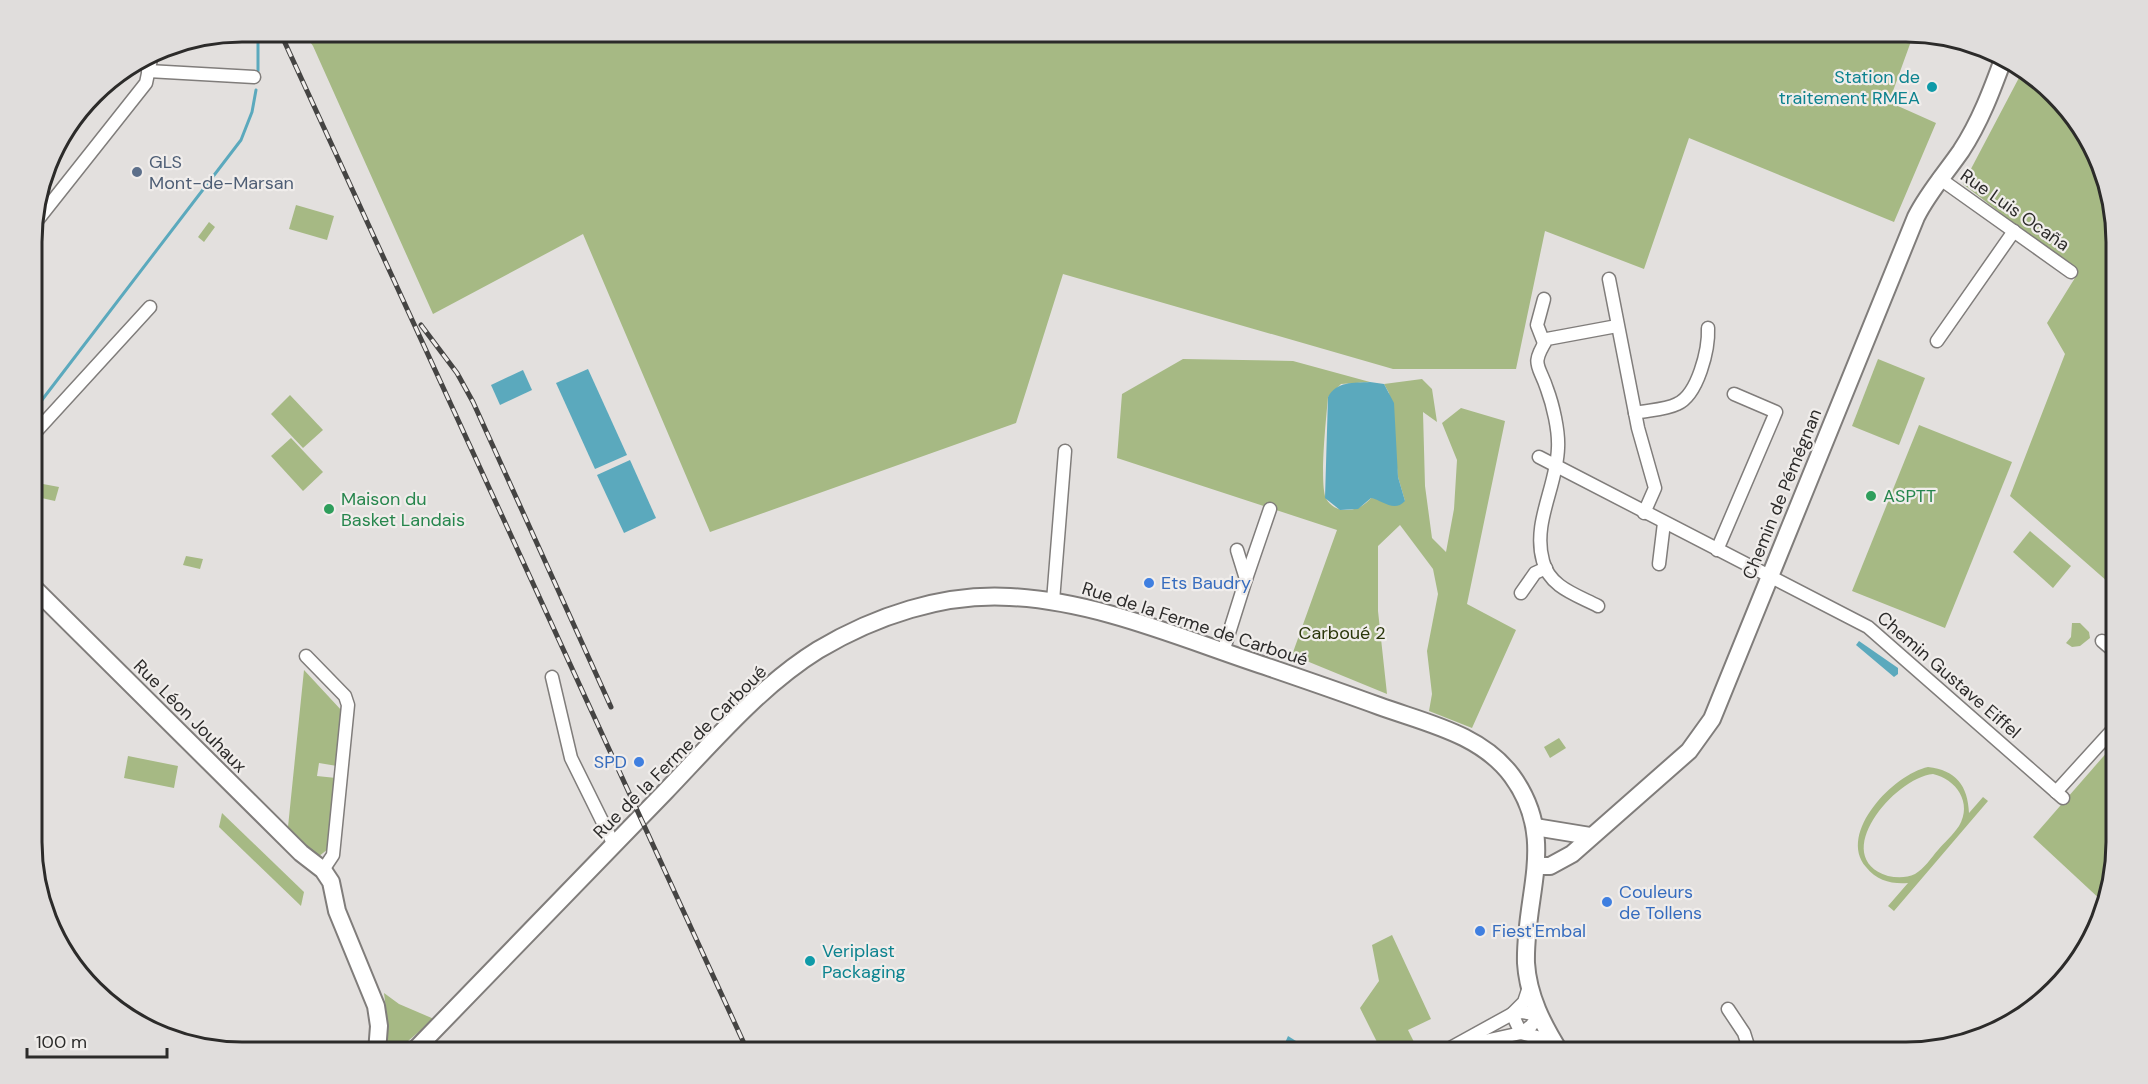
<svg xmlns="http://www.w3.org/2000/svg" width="2148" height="1084" viewBox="0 0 2148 1084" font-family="'DM Sans',sans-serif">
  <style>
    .green { fill: #a6b984; fill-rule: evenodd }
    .water { fill: #5ba9bd }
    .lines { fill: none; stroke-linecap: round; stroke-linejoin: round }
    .stream { stroke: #5ba9bd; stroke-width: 3 }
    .street-casing { stroke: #807d7b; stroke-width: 15 }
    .secondary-casing { stroke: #807d7b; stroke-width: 20 }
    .street { stroke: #fff; stroke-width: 12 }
    .secondary { stroke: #fff; stroke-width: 16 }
    .rail-casing { stroke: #454443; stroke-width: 5 }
    .rail { stroke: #f0edeb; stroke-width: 3; stroke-dasharray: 9; stroke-linecap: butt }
    .culture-dot { fill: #0f9aa8; stroke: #f0edeb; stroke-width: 2 }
    .service-dot { fill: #5c6f8a; stroke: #f0edeb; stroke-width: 2 }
    .leisure-dot { fill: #2e9e5b; stroke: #f0edeb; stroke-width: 2 }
    .shop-dot { fill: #3f7fe0; stroke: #f0edeb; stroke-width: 2 }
    .labels { text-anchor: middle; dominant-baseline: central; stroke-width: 4.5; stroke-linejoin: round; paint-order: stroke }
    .culture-label { font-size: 18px; fill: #0d838f; stroke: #f0edeb; text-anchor: end }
    .service-label { font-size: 18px; fill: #4e5e75; stroke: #f0edeb; text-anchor: start }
    .street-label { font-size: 18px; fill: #2c2b2a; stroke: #f0edeb }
    .leisure-label { font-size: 18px; fill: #27864d; stroke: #f0edeb; text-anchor: start }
    .shop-label { font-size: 18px; fill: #366cbe; stroke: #f0edeb; text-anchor: start }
    .park-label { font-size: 18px; fill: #2b370b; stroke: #f0edeb }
    .rim { fill: none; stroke: #2c2b2a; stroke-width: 3 }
  </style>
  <rect width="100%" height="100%" fill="#e3e0de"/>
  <g class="green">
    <polygon points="303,32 1687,32 1703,43 1820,37 1823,32 1906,32 1914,33 1889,102 1936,123 1894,222 1689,138 1644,269 1545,231 1516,369 1393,369 1063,274 1016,423 710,532 583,234 433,314 313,46"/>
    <polygon points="2022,72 2073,114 2115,215 2116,589 2010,496 2065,354 2047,323 2078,273 1963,184"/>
    <polygon points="296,205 334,216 327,240 289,229"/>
    <polygon points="209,222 215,227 204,242 198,237"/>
    <path d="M1183,359l110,2 77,21 -29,2 -13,13c-2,24 -8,78 -3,99 3,9 13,15 22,14 10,0 18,-5 24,-12l34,3 -7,-24 -9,-84 -5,-9 38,-5 10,10 5,33 -14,-10 2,74 7,52 14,14 8,-43 3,-49 -15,-37 19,-15 44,13 -38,183 49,26 -44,98 -43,-17 3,-17 -5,-43 11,-57 -5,-25 -33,-44 -22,21v65l9,83 -95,-39 45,-125 -220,-72 5,-64z"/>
    <polygon points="1878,359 1925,378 1899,445 1852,426"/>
    <polygon points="290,395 323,430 303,448 271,414"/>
    <polygon points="1919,425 2012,462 1945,628 1852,591"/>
    <polygon points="291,438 323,472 303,491 271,456"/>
    <polygon points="43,484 59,487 55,501 37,497 38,485"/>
    <polygon points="2030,531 2071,566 2053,588 2013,552"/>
    <polygon points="186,556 203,559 200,569 183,565"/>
    <polygon points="2072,623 2080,623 2089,632 2090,638 2080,646 2072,647 2066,643 2071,637"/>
    <polygon points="304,670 342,711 337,766 319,763 317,776 336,778 328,849 318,857 288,827"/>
    <polygon points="1559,738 1566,748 1550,758 1544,747"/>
    <polygon points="2116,742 2116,842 2103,902 2033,837"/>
    <polygon points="128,756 178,766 174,788 124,778"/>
    <path d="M1928,767c28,3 40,19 41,46l14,-16 5,4 -94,110 -6,-5 20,-23c-17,1 -31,-2 -42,-16 -29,-34 28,-93 62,-100zM1933,774c23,5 40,29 26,52 -6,9 -15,17 -21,24 -7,8 -14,19 -23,24 -8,4 -18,4 -27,2 -60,-19 6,-98 45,-102z"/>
    <polygon points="222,813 304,892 301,906 219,827"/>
    <polygon points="1392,935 1431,1019 1408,1030 1419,1052 1382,1052 1360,1008 1379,981 1372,945"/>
    <polygon points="384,993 399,1004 434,1019 395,1052 387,1052 388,1025"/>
  </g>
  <g class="water">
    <polygon points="588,369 627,455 595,469 556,383"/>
    <polygon points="523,370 532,390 500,405 491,385"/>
    <path d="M1370,382l14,2 10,19 4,74 7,24c-11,12 -23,-1 -34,-3l-13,11 -18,1 -15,-12 3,-101c9,-16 25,-14 42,-15z"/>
    <polygon points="630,460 656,518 624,533 597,475"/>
    <polygon points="1859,641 1898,668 1898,674 1894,677 1856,645"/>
    <polygon points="1288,1036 1296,1041 1300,1052 1281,1052"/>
  </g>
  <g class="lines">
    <g class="stream">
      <polyline points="258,71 258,32"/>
      <polyline points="32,413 241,140 252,112 256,90"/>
    </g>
    <g class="street-casing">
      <g id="street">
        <polyline points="148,71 254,77"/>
        <polyline points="1939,178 2071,272"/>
        <polyline points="32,227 146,83 151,59 149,55"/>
        <polyline points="1609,279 1638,428 1655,488 1644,513"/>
        <polyline points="1544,299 1537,325 1544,343"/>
        <polyline points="1937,341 2014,231"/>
        <path d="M1635,413c13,-3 30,-3 42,-9 21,-9 32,-55 31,-76"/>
        <polyline points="32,436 150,307"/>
        <polyline points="1539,457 1868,627 2063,798"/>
        <polyline points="1717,550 1776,412 1734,394"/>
        <polyline points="1659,564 1664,523"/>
        <polyline points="1246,579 1270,509"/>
        <polyline points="1521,593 1535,573 1546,568"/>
        <polyline points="1053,601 1065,451"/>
        <path d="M1598,606c-21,-11 -49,-19 -55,-45 -11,-38 14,-75 15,-113 1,-17 -5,-43 -11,-59 -8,-25 -17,-23 0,-50l70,-13"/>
        <polyline points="2102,641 2116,653"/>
        <polyline points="1223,652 1246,579 1237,550"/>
        <polyline points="306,656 345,696 348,705 333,855 323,870"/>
        <polyline points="552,677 571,758 614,845"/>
        <polyline points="2056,792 2116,726"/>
        <polyline points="1728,1009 1744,1033 1750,1052"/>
        <polyline points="1521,1033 1512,1014 1524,1002 1529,987"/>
        <polyline points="1462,1046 1521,1033 1553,1041"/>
        <polyline points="1443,1052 1512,1014 1522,1012 1539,1015 1531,1026 1521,1033"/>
      </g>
    </g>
    <g class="secondary-casing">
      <g id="secondary">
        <polyline points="33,587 301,853 323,870 331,882 337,911 376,1006 379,1026 377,1052"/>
        <polyline points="1535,827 1590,836"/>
        <path d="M1537,866h13l22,-12 117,-103 23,-32 204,-502c12,-24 29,-43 45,-66 19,-29 31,-61 43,-94"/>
        <path d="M413,1052c84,-86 167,-173 252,-260 47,-49 95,-106 153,-142 57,-34 125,-57 192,-53 87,4 173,42 255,69 38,13 76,26 114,40 47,17 102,28 133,70 46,63 12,118 14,187 2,33 17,62 34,89"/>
      </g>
    </g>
    <use href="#street" class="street"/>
    <use href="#secondary" class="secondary"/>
    <g class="rail-casing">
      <g id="rail">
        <polyline points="280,32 748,1052"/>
        <polyline points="421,325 457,373 473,402 611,707"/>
      </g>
    </g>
    <use href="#rail" class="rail"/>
  </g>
  <g class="culture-dot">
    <circle cx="1932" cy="87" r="6"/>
    <circle cx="810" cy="961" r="6"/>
  </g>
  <circle class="service-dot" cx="137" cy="172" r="6"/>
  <g class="leisure-dot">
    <circle cx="1871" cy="496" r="6"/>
    <circle cx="329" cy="509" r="6"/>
  </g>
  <g class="shop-dot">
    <circle cx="1149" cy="583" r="6"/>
    <circle cx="639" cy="762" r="6"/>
    <circle cx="1607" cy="902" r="6"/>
    <circle cx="1480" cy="931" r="6"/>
  </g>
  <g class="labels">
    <g class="culture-label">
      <text x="1920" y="77">Station de<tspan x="1920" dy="21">traitement RMEA</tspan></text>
      <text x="822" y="951" text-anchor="start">Veriplast<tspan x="822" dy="21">Packaging</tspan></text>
    </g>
    <g class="service-label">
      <text x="149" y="162">GLS<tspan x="149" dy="21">Mont-de-Marsan</tspan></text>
    </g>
    <g class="street-label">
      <text transform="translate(2015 210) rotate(35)">Rue Luis Ocaña</text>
      <text transform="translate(1782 494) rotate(-68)">Chemin de Pémégnan</text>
      <text transform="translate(1195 624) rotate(18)">Rue de la Ferme de Carboué</text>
      <text transform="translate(1949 675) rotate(41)">Chemin Gustave Eiffel</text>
      <text transform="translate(190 716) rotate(45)">Rue Léon Jouhaux</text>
      <text transform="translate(680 752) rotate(-45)">Rue de la Ferme de Carboué</text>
    </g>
    <g class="leisure-label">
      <text x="1883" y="496">ASPTT</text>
      <text x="341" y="499">Maison du<tspan x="341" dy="21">Basket Landais</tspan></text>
    </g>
    <g class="shop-label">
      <text x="1161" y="583">Ets Baudry</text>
      <text x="627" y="762" text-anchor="end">SPD</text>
      <text x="1619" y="892">Couleurs<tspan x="1619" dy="21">de Tollens</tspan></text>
      <text x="1492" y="931">Fiest'Embal</text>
    </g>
    <g class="park-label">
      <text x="1342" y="633">Carboué 2</text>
    </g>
  </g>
  <path d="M0 0H2148V1084H0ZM242 42H1906A200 200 0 0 1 2106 242V842A200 200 0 0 1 1906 1042H242A200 200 0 0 1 42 842V242A200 200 0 0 1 242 42Z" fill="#e0dddc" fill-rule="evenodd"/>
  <path class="rim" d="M242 42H1906A200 200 0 0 1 2106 242V842A200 200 0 0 1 1906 1042H242A200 200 0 0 1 42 842V242A200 200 0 0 1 242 42Z"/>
  <path d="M27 1048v9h140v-9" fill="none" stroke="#2c2b2a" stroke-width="3"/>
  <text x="36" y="1048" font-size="18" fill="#2c2b2a" stroke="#f0edeb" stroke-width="4.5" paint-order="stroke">100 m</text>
</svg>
